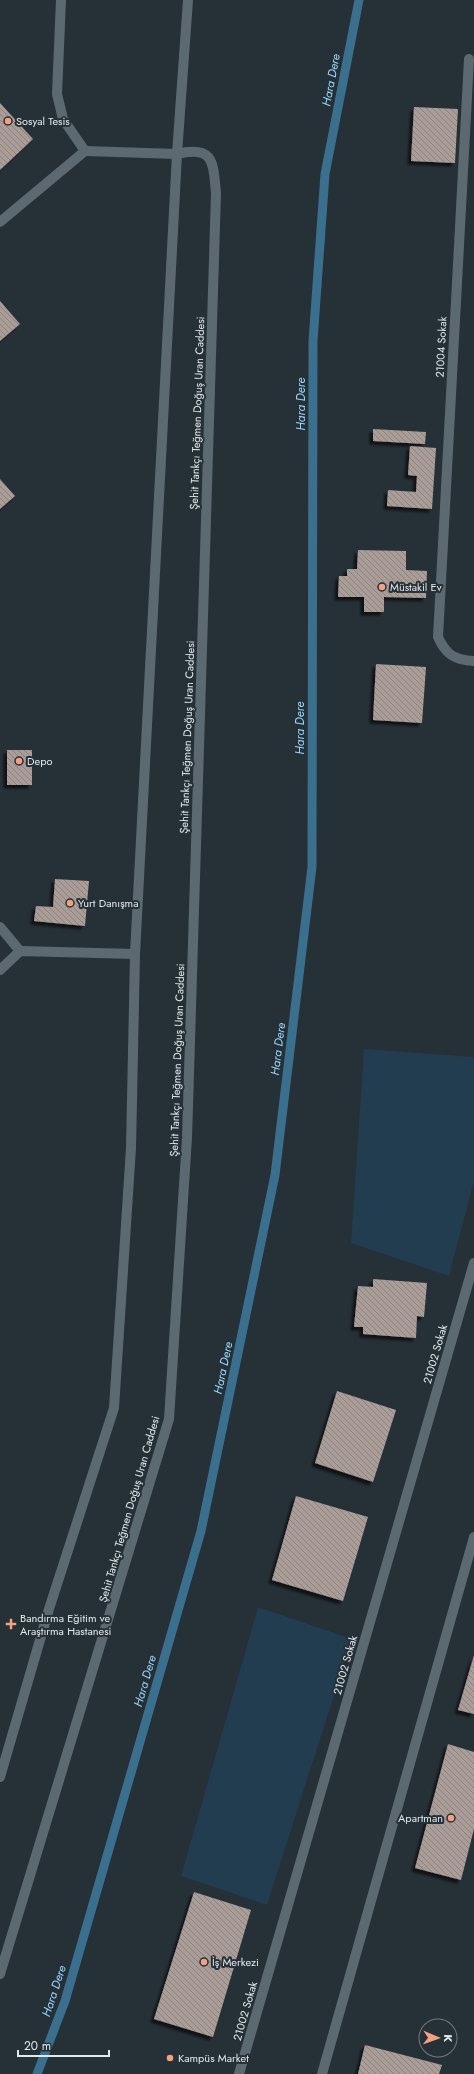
<svg xmlns="http://www.w3.org/2000/svg" width="474" height="2074" viewBox="0 0 474 2074" font-family="Jost,sans-serif">
  <style>
    .grass { fill: #213d4f }
    .lines { fill: none; stroke-linecap: round; stroke-linejoin: round }
    .stream { stroke: #3b6f8e; stroke-width: 9 }
    .building { fill: url(#building-back-hatch); filter: url(#shadow) }
    .service { stroke: #5d6970; stroke-width: 10 }
    .minor { stroke: #5d6970; stroke-width: 10 }
    .poi-dot { fill: #f2a081; stroke: #263037; stroke-width: 1.5 }
    .labels { text-anchor: middle; dominant-baseline: central; stroke-width: 4; stroke-linejoin: round; paint-order: stroke }
    .poi-label { font-size: 11px; fill: #e2e9ed; stroke: #263037; text-anchor: start }
    .street-label { font-size: 11px; fill: #e2e9ed; stroke: #263037 }
    .water-label { font-size: 12px; font-style: italic; fill: #98d6fd; stroke: #263037 }
  </style>
  <defs>
    <pattern id="building-back-hatch" width="6" height="6" patternUnits="userSpaceOnUse"><rect width="6" height="6" fill="#aa9c97"/><path d="M-1 5l2 2M0 0l6 6M5-1l2 2" fill="none" stroke="#8b827f"/></pattern>
    <filter id="shadow"><feDropShadow dx="-3.5" dy="3.5" stdDeviation="1" flood-color="#0009"/></filter>
  </defs>
  <rect width="100%" height="100%" fill="#263037"/>
  <g class="grass">
    <polygon points="364,1049 474,1057 474,1181 449,1276 351,1243"/>
    <polygon points="258,1607 352,1639 267,1905 181,1876"/>
  </g>
  <g class="lines">
    <polyline class="stream" points="37,2074 65,2001 201,1531 275,1175 312,867 313,341 325,174 359,0"/>
  </g>
  <g class="building">
    <polygon points="0,103 33,139 0,170"/>
    <polygon points="414,107 458,109 455,163 411,161"/>
    <polygon points="0,301 20,324 0,341"/>
    <polygon points="373,429 426,432 425,444 373,441"/>
    <polygon points="410,446 436,448 432,509 387,506 388,490 416,492 417,476 408,475"/>
    <polygon points="0,479 15,496 0,509"/>
    <polygon points="358,550 406,551 406,570 427,571 426,598 384,597 384,612 364,612 364,597 338,597 339,576 347,576 347,569 357,569"/>
    <polygon points="376,664 426,667 422,723 373,720"/>
    <rect x="7" y="750" width="25" height="35"/>
    <polygon points="55,879 89,881 85,926 34,921 36,906 53,907"/>
    <polygon points="373,1279 427,1283 424,1317 417,1316 416,1338 363,1334 363,1327 354,1327 358,1286 373,1287"/>
    <polygon points="337,1391 396,1410 373,1482 315,1463"/>
    <polygon points="296,1496 368,1517 343,1601 272,1580"/>
    <polygon points="474,1655 474,1714 458,1710"/>
    <polygon points="448,1744 474,1752 474,1829 461,1880 415,1868"/>
    <polygon points="194,1892 251,1910 213,2037 154,2019"/>
    <polygon points="365,2045 442,2065 439,2074 358,2074"/>
  </g>
  <g class="lines">
    <g class="service">
      <path d="M469,59l-31,578c8,18 17,23 36,24"/>
      <polyline points="85,151 177,154 188,0"/>
      <polyline points="0,222 85,151 63,119 57,94 61,0"/>
      <polyline points="0,927 20,951"/>
      <polyline points="0,970 20,951 135,954"/>
      <polyline points="239,2074 474,1263"/>
      <polyline points="322,2074 474,1537"/>
    </g>
    <path class="minor" d="M0,1777l49,-168 65,-201 17,-260 4,-194 42,-800c37,-9 36,8 39,39l-29,945 -18,281 -169,555"/>
  </g>
  <g class="poi-dot">
    <circle cx="8" cy="121" r="4"/>
    <circle cx="382" cy="587" r="4"/>
    <circle cx="19" cy="761" r="4"/>
    <circle cx="70" cy="903" r="4"/>
    <path d="M9 1618h4v4h4v4h-4v4h-4v-4h-4v-4h4z"/>
    <circle cx="451" cy="1818" r="4"/>
    <circle cx="204" cy="1962" r="4"/>
    <circle cx="170" cy="2058" r="4"/>
  </g>
  <g class="labels">
    <g class="poi-label">
      <text x="16" y="121">Sosyal Tesis</text>
      <text x="390" y="587">Müstakil Ev</text>
      <text x="27" y="761">Depo</text>
      <text x="78" y="903">Yurt Danışma</text>
      <text x="20" y="1618">Bandırma Eğitim ve<tspan x="20" dy="13">Araştırma Hastanesi</tspan></text>
      <text x="443" y="1818" text-anchor="end">Apartman</text>
      <text x="212" y="1962">İş Merkezi</text>
      <text x="178" y="2058">Kampüs Market</text>
    </g>
    <g class="street-label">
      <text transform="translate(441 347) rotate(-87)">21004 Sokak</text>
      <text transform="translate(197 413) rotate(-88)">Şehit Tankçı Teğmen Doğuş Uran Caddesi</text>
      <text transform="translate(187 737) rotate(-88)">Şehit Tankçı Teğmen Doğuş Uran Caddesi</text>
      <text transform="translate(177 1060) rotate(-88)">Şehit Tankçı Teğmen Doğuş Uran Caddesi</text>
      <text transform="translate(435 1354) rotate(-74)">21002 Sokak</text>
      <text transform="translate(129 1509) rotate(-74)">Şehit Tankçı Teğmen Doğuş Uran Caddesi</text>
      <text transform="translate(345 1665) rotate(-74)">21002 Sokak</text>
      <text transform="translate(245 2011) rotate(-74)">21002 Sokak</text>
    </g>
    <g class="water-label">
      <text transform="translate(331 80) rotate(-79)">Hara Dere</text>
      <text transform="translate(301 404) rotate(-90)">Hara Dere</text>
      <text transform="translate(300 728) rotate(-90)">Hara Dere</text>
      <text transform="translate(278 1049) rotate(-83)">Hara Dere</text>
      <text transform="translate(223 1368) rotate(-78)">Hara Dere</text>
      <text transform="translate(145 1681) rotate(-74)">Hara Dere</text>
      <text transform="translate(54 1991) rotate(-72)">Hara Dere</text>
    </g>
  </g>
  <g transform="translate(438 2038) rotate(92)"><circle r="19" fill="#263037" stroke="#717a80"/>
  <path d="M0-3L7 15L0 10L-7 15Z" fill="#f2a081"/>
  <text y="-6" font-size="11" font-weight="bold" text-anchor="middle" fill="#e2e9ed">K</text>
  </g>
  <path d="M18 2050v6h91v-6" fill="none" stroke="#e2e9ed" stroke-width="2"/>
  <text x="24" y="2050" font-size="12" fill="#e2e9ed" stroke="#263037" stroke-width="3" paint-order="stroke">20 m</text>
</svg>
